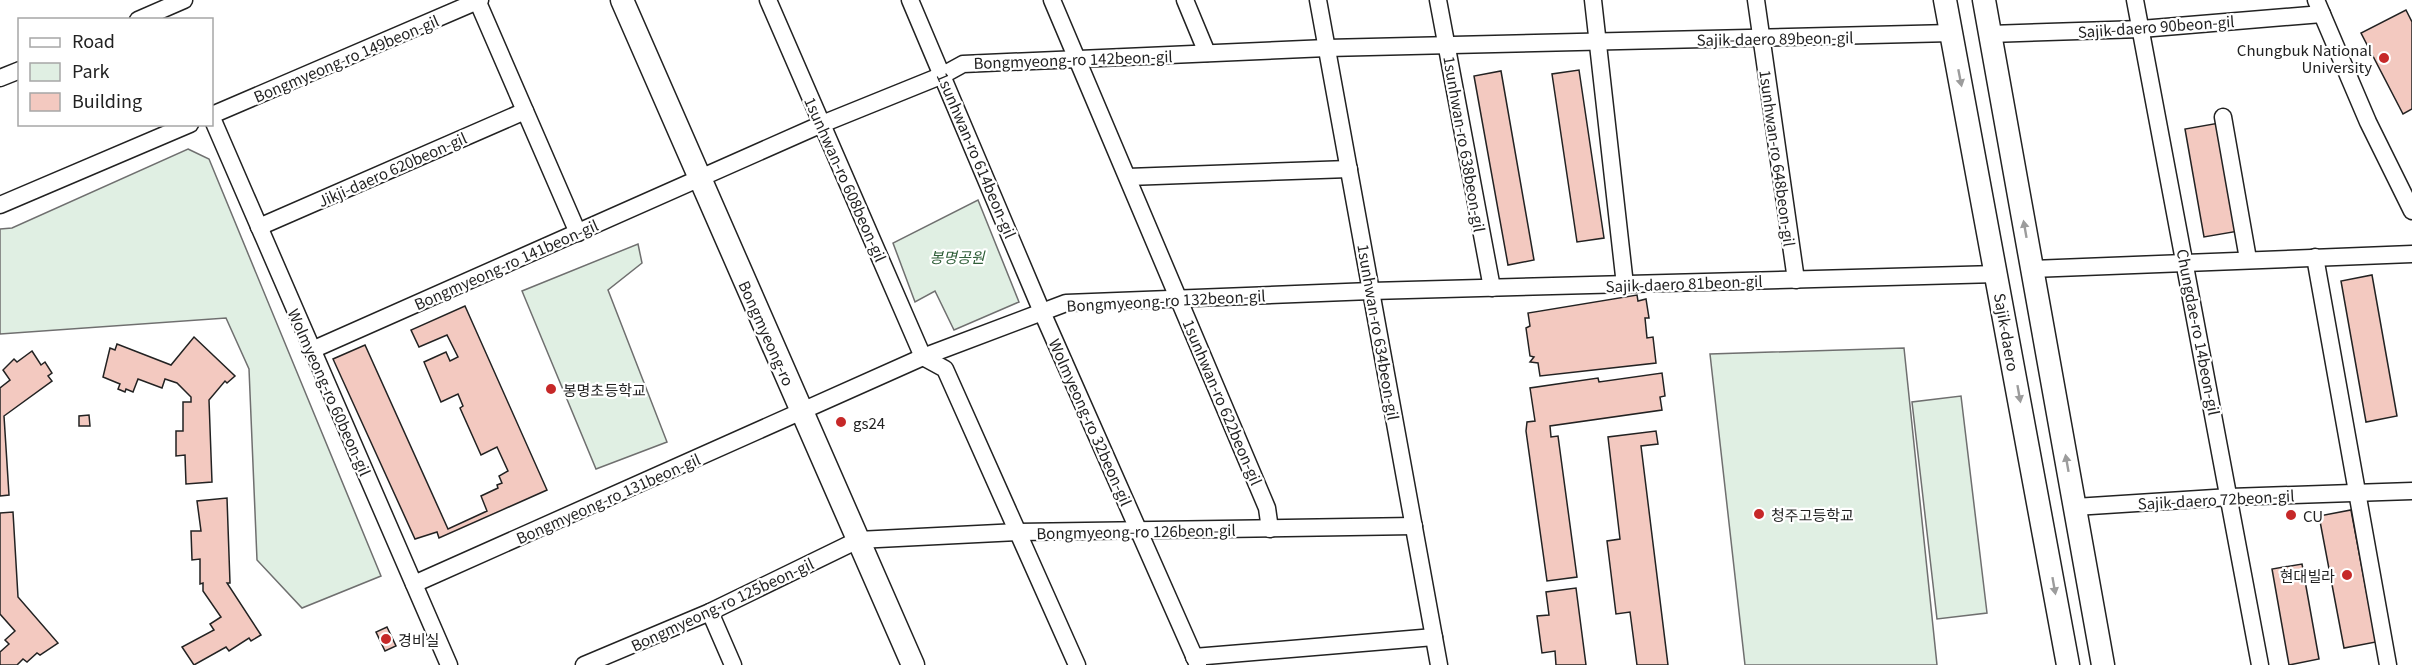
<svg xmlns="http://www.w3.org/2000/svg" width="2412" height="665" viewBox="0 0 2412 665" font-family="Georgia,'Noto Sans KR',serif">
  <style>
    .green { fill: #e0efe3; stroke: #6f6f6f; stroke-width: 1.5 }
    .building { fill: #f3c9c0; stroke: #222; stroke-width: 1.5 }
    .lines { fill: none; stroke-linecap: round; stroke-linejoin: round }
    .street-casing { stroke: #222; stroke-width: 19 }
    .secondary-casing { stroke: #222; stroke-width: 25 }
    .street { stroke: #fff; stroke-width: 16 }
    .secondary { stroke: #fff; stroke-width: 22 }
    .oneway { fill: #9c9c9c }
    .poi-dot { fill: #c62828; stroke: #fff; stroke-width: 2 }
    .labels { text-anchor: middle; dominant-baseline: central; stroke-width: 4.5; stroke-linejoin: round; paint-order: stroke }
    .street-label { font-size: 15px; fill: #222; stroke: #fff }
    .poi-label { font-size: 15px; fill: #222; stroke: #fff; text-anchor: start }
    .park-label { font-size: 15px; font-style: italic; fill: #2f5e38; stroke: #fff }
  </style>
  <rect width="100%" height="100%" fill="#fff"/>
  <g class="green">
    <polygon points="188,149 209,159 381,576 302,608 257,560 249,369 226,318 0,334 0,229 12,228"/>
    <polygon points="978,200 1019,302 954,330 935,291 915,302 893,243"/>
    <polygon points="638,244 642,263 608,290 667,442 596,469 522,291"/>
    <polygon points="1904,348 1937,665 1745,665 1710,354"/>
    <polygon points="1961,396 1987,613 1937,619 1912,402"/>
  </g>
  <g class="building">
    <polygon points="2406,10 2412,22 2412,109 2403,114 2361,33"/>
    <polygon points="1579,70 1604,238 1577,242 1552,74"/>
    <polygon points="1501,71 1534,260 1508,265 1474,76"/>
    <polygon points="2219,123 2239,231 2204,237 2185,129"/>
    <polygon points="2372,275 2397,416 2366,422 2341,281"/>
    <polygon points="1637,295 1638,301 1646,299 1649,318 1645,318 1647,338 1653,337 1656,363 1540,376 1538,363 1530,362 1534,357 1530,356 1526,328 1530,326 1528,313"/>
    <polygon points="465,306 547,490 439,538 437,532 415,539 333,359 365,345 448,529 487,511 481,496 498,488 497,485 502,483 499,476 508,471 497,447 481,455 460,408 463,406 458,394 441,402 424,362 446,352 450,361 458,357 447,335 419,347 411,330"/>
    <polygon points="194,337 235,376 227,383 225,381 209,400 212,482 186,484 185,455 176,456 176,431 183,431 183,402 191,402 191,397 177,383 165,379 162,388 138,379 133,392 126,389 125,392 118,389 120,384 103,377 110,348 115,350 117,344 171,365"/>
    <polygon points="32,351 41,365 45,362 52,373 48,376 52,381 4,416 9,495 0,496 0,388 10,380 3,370 14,359 17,362"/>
    <polygon points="1662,373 1665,396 1660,397 1662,410 1550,426 1551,437 1558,436 1577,577 1547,581 1526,431 1527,422 1535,421 1530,388 1598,378 1599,382"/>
    <polygon points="89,415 90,426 79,426 79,416"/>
    <polygon points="1656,431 1658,444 1641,446 1668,665 1637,665 1630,612 1616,614 1607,541 1620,539 1608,437"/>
    <polygon points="227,498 230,583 227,583 261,635 251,641 249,638 229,651 226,647 194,665 182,647 214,630 210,624 221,617 203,591 203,583 200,584 200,559 192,560 191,531 201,531 197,501"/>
    <polygon points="2351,510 2376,642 2344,648 2319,516"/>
    <polygon points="13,512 18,597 58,643 40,655 37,653 27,662 23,659 17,665 0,665 0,652 9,644 5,640 15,631 0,614 0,513"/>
    <polygon points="2302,564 2319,659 2289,665 2272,569"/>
    <polygon points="1576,588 1586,665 1556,665 1555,651 1542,653 1537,616 1549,615 1546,592"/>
    <polygon points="387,627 396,646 385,651 376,632"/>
  </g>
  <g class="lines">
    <g class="street-casing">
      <g id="street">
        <polyline points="477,0 578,233"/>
        <polyline points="768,0 923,357 945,369 1077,665"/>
        <polyline points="910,0 1042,312 1198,665"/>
        <polyline points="1052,0 1267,508 1270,529"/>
        <polyline points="1185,0 1207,53"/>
        <polyline points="1318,0 1439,665"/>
        <polyline points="1438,0 1492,288"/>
        <polyline points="1593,0 1625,285"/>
        <polyline points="1756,0 1796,280"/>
        <polyline points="2135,0 2260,665"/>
        <polyline points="2316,0 2368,122 2412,211"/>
        <polyline points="138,20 184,0"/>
        <polyline points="1990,34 2141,29 2322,14"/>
        <polyline points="0,78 20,70"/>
        <polyline points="212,115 480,0"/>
        <polyline points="2223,117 2248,259"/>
        <polyline points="212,118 449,665"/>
        <polyline points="1128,177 1349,169"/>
        <polyline points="0,205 190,124"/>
        <polyline points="259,227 525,111"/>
        <polyline points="2315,257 2388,665"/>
        <polyline points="2032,269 2412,254"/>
        <polyline points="312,350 822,124 943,75 963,64 1327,48 1952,33"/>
        <polyline points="2075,507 2230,497 2412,491"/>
        <polyline points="414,584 923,357 1066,303 1371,291 1997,274"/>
        <polyline points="710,612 733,665"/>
        <polyline points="1194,657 1434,637"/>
        <polyline points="584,665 710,612 858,540 1018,532 1414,526"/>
      </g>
    </g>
    <g class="secondary-casing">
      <g id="secondary">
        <polyline points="622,0 913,665"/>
        <polyline points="1945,0 2068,665"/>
        <polyline points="1984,0 2103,665"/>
      </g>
    </g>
    <use href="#street" class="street"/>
    <use href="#secondary" class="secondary"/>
  </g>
  <defs><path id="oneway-solid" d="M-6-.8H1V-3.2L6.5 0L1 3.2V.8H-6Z" transform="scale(1.5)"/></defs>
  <g class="oneway">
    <use href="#oneway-solid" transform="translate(1960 78) rotate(79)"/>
    <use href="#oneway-solid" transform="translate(2025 229) rotate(-100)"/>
    <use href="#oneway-solid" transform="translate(2019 394) rotate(80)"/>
    <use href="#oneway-solid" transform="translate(2067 463) rotate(-100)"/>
    <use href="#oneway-solid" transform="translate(2054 586) rotate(80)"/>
  </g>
  <g class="poi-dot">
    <circle cx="2384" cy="58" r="6"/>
    <circle cx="551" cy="389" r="6"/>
    <circle cx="841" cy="422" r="6"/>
    <circle cx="1759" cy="514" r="6"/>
    <circle cx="2291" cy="515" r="6"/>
    <circle cx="2347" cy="575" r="6"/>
    <circle cx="386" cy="639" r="6"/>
  </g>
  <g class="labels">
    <g class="street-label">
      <text transform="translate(2156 26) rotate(-4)">Sajik-daero 90beon-gil</text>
      <text transform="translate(1775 38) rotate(-1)">Sajik-daero 89beon-gil</text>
      <text transform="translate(346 58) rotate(-23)">Bongmyeong-ro 149beon-gil</text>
      <text transform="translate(1073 59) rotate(-2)">Bongmyeong-ro 142beon-gil</text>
      <text transform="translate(1465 144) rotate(80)">1sunhwan-ro 638beon-gil</text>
      <text transform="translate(977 155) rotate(67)">1sunhwan-ro 614beon-gil</text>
      <text transform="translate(1778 158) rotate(82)">1sunhwan-ro 648beon-gil</text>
      <text transform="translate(392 169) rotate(-24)">Jikji-daero 620beon-gil</text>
      <text transform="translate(846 179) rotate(66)">1sunhwan-ro 608beon-gil</text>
      <text transform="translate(506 264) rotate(-24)">Bongmyeong-ro 141beon-gil</text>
      <text transform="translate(1684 283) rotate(-2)">Sajik-daero 81beon-gil</text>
      <text transform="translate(1166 300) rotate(-3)">Bongmyeong-ro 132beon-gil</text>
      <text transform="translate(1379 332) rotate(80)">1sunhwan-ro 634beon-gil</text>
      <text transform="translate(2007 332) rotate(80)">Sajik-daero</text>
      <text transform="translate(2199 332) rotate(79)">Chungdae-ro 14beon-gil</text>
      <text transform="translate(767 333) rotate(66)">Bongmyeong-ro</text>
      <text transform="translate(330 392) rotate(66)">Wolmyeong-ro 60beon-gil</text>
      <text transform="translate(1223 402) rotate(67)">1sunhwan-ro 622beon-gil</text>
      <text transform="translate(1091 422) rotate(66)">Wolmyeong-ro 32beon-gil</text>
      <text transform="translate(608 498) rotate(-24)">Bongmyeong-ro 131beon-gil</text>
      <text transform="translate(2216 499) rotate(-3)">Sajik-daero 72beon-gil</text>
      <text transform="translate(1136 531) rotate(-1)">Bongmyeong-ro 126beon-gil</text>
      <text transform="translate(722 604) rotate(-25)">Bongmyeong-ro 125beon-gil</text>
    </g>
    <g class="poi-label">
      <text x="2372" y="49" text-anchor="end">Chungbuk National<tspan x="2372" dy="17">University</tspan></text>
      <text x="563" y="389">봉명초등학교</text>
      <text x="853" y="422">gs24</text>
      <text x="1771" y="514">청주고등학교</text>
      <text x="2303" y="515">CU</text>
      <text x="2335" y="575" text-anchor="end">현대빌라</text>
      <text x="398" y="639">경비실</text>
    </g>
    <g class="park-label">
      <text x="957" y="256">봉명공원</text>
    </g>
  </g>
  <rect x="18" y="18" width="195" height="108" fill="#ffffff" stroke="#a7a7a7" stroke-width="1.5"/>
  <rect x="30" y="38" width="30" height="9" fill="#ffffff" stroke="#a7a7a7" stroke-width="1.5"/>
  <text x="72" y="48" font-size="18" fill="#222222">Road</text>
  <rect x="30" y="63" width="30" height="18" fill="#e0efe3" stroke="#a7a7a7" stroke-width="1.5"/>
  <text x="72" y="78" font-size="18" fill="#222222">Park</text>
  <rect x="30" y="93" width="30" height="18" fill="#f3c9c0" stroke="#a7a7a7" stroke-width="1.5"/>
  <text x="72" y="108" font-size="18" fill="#222222">Building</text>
</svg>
